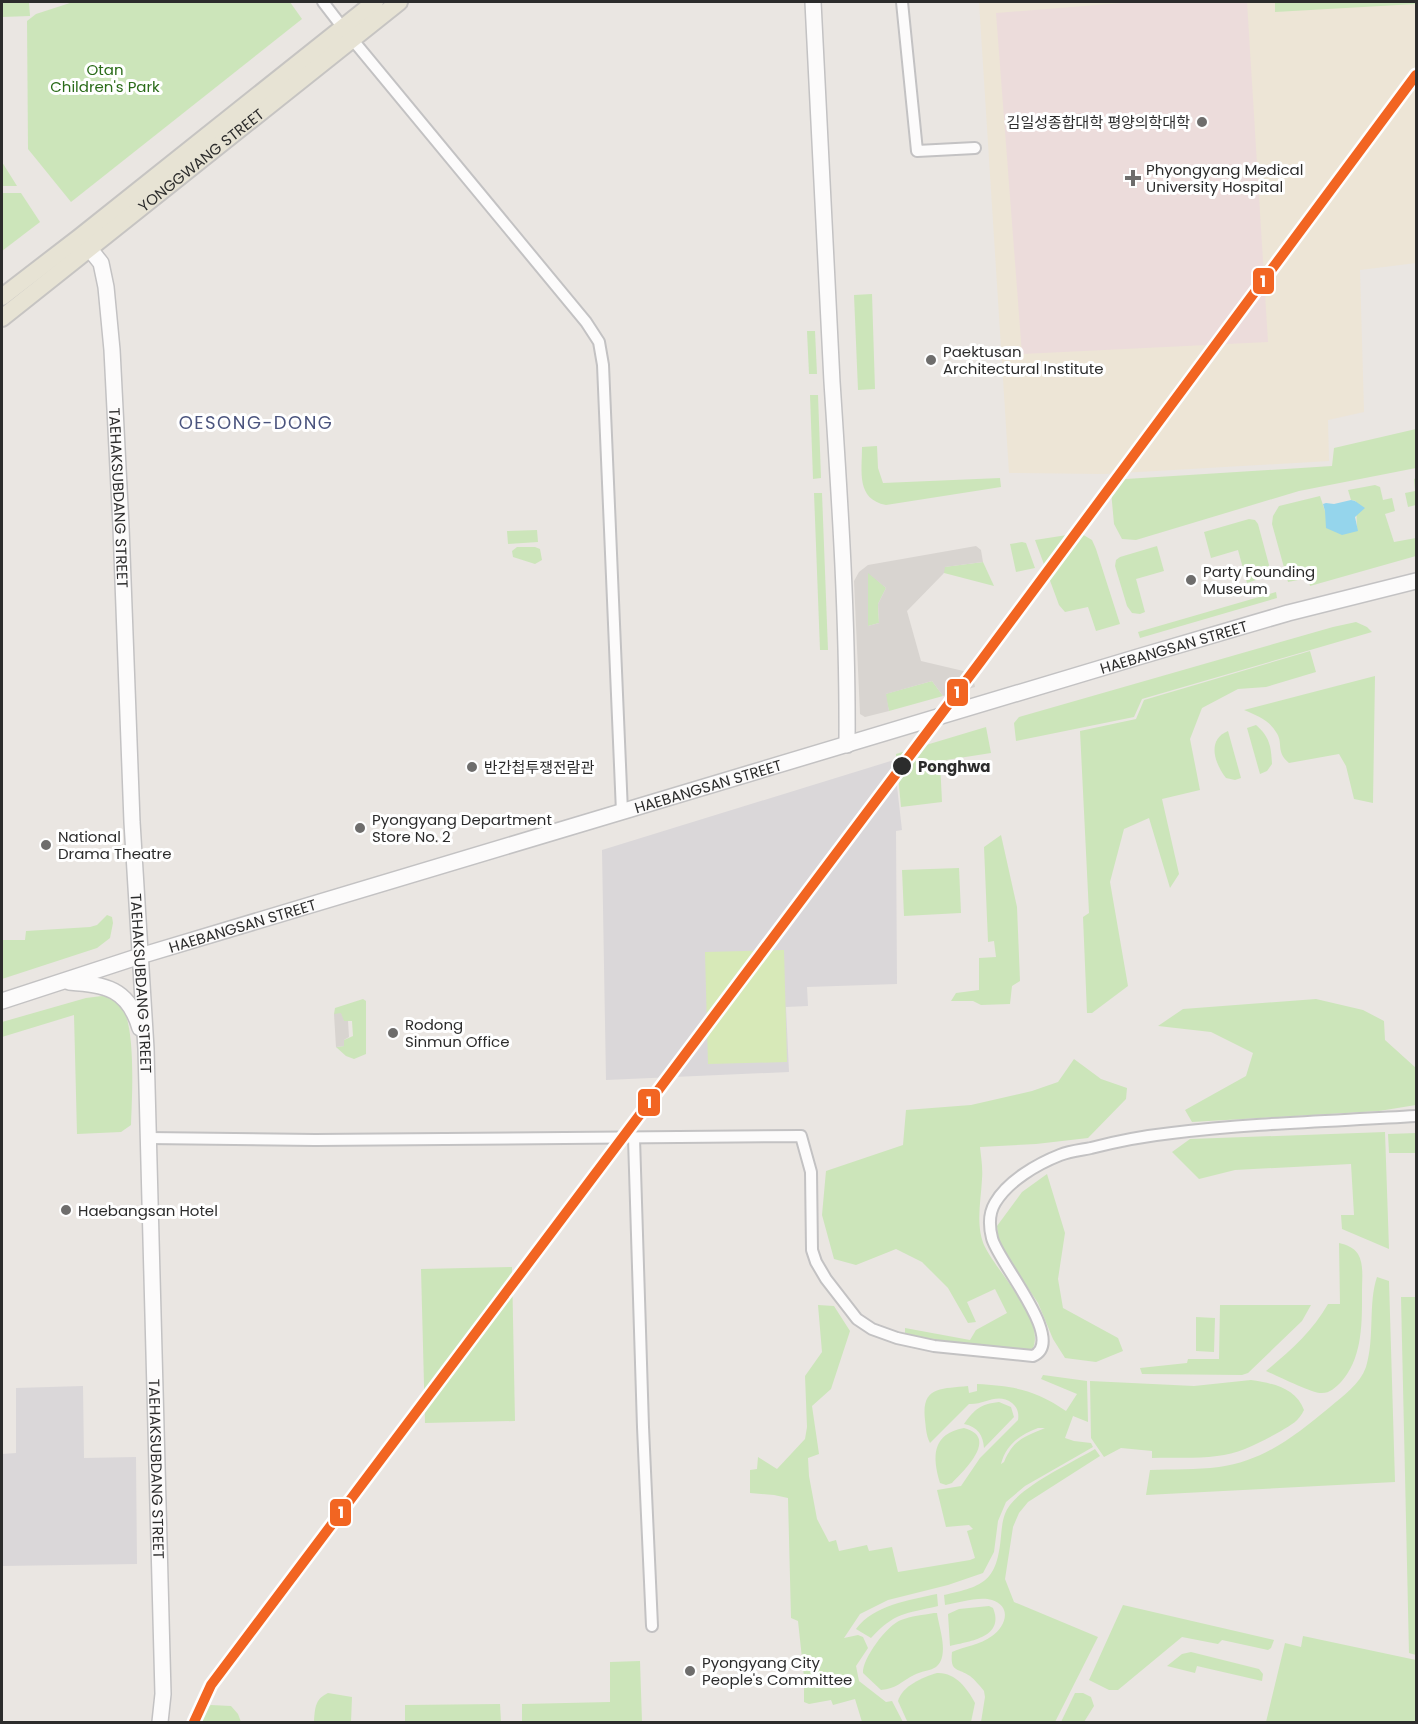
<svg xmlns="http://www.w3.org/2000/svg" width="1418" height="1724" viewBox="0 0 1418 1724" font-family="Poppins,'Noto Sans KR',sans-serif">
  <style>
    .industrial { fill: #dad7d9 }
    .education { fill: #ede5d6 }
    .medical { fill: #ecdcdb }
    .green { fill: #cce5ba; fill-rule: evenodd }
    .pitch { fill: #d7e9b8 }
    .plaza { fill: #d8d4d0; fill-rule: evenodd }
    .water { fill: #95d5ec }
    .lines { fill: none; stroke-linecap: round; stroke-linejoin: round }
    .street-casing { stroke: #c3c2c3; stroke-width: 14 }
    .secondary-casing { stroke: #c3c2c3; stroke-width: 18 }
    .primary-casing { stroke: #c6c4c2; stroke-width: 20 }
    .street { stroke: #fcfbfb; stroke-width: 10 }
    .secondary { stroke: #fcfbfb; stroke-width: 15 }
    .primary { stroke: #e7e3d4; stroke-width: 16 }
    .metro-1-casing { stroke: #fff; stroke-width: 15 }
    .metro-1 { stroke: #f26522; stroke-width: 10 }
    .poi-dot { fill: #6e6d6c; stroke: #fff; stroke-width: 2 }
    .stop-dot { fill: #2c2c2c; stroke: #fff; stroke-width: 2 }
    .labels { text-anchor: middle; dominant-baseline: central; stroke-width: 6; stroke-linejoin: round; paint-order: stroke }
    .park-label { font-size: 15px; fill: #2a6b19; stroke: #fff }
    .poi-label { font-size: 15px; fill: #2c2c2c; stroke: #fff; text-anchor: start }
    .street-label { font-size: 15px; fill: #2c2c2c; stroke: #fff }
    .stop-label { font-size: 15px; font-weight: bold; fill: #2c2c2c; stroke: #fff; text-anchor: start }
    .quarter-label { font-size: 18px; letter-spacing: 1.5px; fill: #4b547e; stroke: #fff }
    .line-badge { stroke: #fff; stroke-width: 2 }
    .badge-label { font-size: 16px; text-anchor: middle; font-weight: bold; fill: #fff }
  </style>
  <rect width="100%" height="100%" fill="#eae6e2"/>
  <g class="industrial">
    <polygon points="894,760 902,830 896,831 897,984 807,987 808,1006 786,1007 789,1072 606,1080 602,850"/>
    <polygon points="83,1386 84,1458 136,1457 137,1564 2,1566 2,1454 16,1453 16,1388"/>
  </g>
  <polygon class="education" points="979,2 1416,2 1416,263 1360,270 1364,412 1328,420 1329,461 1104,474 1009,473"/>
  <polygon class="medical" points="1134,2 1247,2 1268,342 1022,354 996,13"/>
  <g class="green">
    <polygon points="2,2 29,2 30,16 2,17"/>
    <polygon points="73,2 290,2 302,19 71,202 28,149 27,21 36,14"/>
    <polygon points="1275,2 1416,2 1416,4 1275,12"/>
    <polygon points="2,162 17,186 2,186"/>
    <polygon points="2,193 21,193 40,222 2,251"/>
    <polygon points="872,294 875,389 858,390 854,295"/>
    <polygon points="807,331 815,331 817,374 809,374"/>
    <polygon points="810,395 818,395 821,478 813,479"/>
    <polygon points="1416,429 1416,468 1299,491 1136,540 1122,539 1114,524 1110,480 1332,466 1334,448"/>
    <path d="M877,446l1,22 5,15 117,-5 1,9 -115,18c-30,-6 -24,-33 -24,-58z"/>
    <polygon points="1416,478 1416,505 1408,507 1405,493 1415,491 1414,479"/>
    <polygon points="1375,485 1380,487 1383,500 1392,498 1395,511 1385,514 1394,542 1416,538 1416,556 1310,586 1308,578 1288,582 1272,524 1273,516 1279,506 1320,496 1325,511 1357,531 1356,501 1351,500 1348,490"/>
    <polygon points="814,493 822,493 828,650 820,650"/>
    <polygon points="1249,519 1255,520 1258,524 1269,565 1268,573 1262,578 1247,583 1238,550 1211,558 1204,532"/>
    <polygon points="537,530 538,542 508,544 507,531"/>
    <polygon points="1080,533 1092,540 1096,549 1120,624 1096,631 1088,607 1065,612 1059,605 1035,540"/>
    <polygon points="1022,542 1026,543 1035,568 1016,572 1010,544"/>
    <polygon points="1157,546 1164,571 1136,579 1145,612 1140,614 1132,613 1127,606 1115,566 1116,560 1120,557"/>
    <polygon points="517,547 535,547 540,549 542,560 535,564 513,557 512,551"/>
    <polygon points="983,562 994,586 944,573 944,567"/>
    <polygon points="868,572 886,588 878,604 879,623 868,626"/>
    <polygon points="1276,592 1277,598 1140,638 1138,632"/>
    <polygon points="1356,622 1367,627 1372,632 1142,699 1134,717 1016,741 1014,723 1019,717 1333,627"/>
    <polygon points="1310,651 1316,672 1266,687 1238,689 1202,708 1190,739 1200,790 1162,799 1179,874 1170,888 1149,818 1124,829 1110,882 1128,986 1092,1013 1087,1013 1083,917 1089,913 1080,731 1136,719 1144,700"/>
    <path d="M1375,676l-2,127 -19,-4 -8,-33 -7,-12 -50,9c-14,-12 -5,-20 -13,-31 -7,-12 -20,-17 -32,-22z"/>
    <polygon points="932,681 943,696 889,711 885,694"/>
    <path d="M1256,725c14,12 15,22 16,39l-5,7 -7,3 -13,-46z"/>
    <polygon points="986,727 991,753 940,761 942,802 901,807 896,754"/>
    <path d="M1228,731l13,47 -6,2 -9,-2c-11,-14 -20,-38 2,-47z"/>
    <polygon points="1001,835 1017,907 1020,981 1012,986 1010,1004 981,1005 973,1001 951,1001 956,993 979,990 979,958 996,957 994,941 988,942 984,847"/>
    <polygon points="959,868 961,913 904,916 902,870"/>
    <polygon points="107,915 112,917 113,923 110,938 97,948 2,979 2,940 25,940 26,931 90,927 97,925"/>
    <path d="M102,996c9,1 16,4 20,11 14,21 10,91 9,118l-10,7 -44,2 -3,-119 -72,22v-15l84,-24z"/>
    <polygon points="363,999 366,1001 366,1054 354,1059 346,1056 336,1047 344,1046 344,1040 353,1036 352,1021 344,1021 334,1014 335,1008"/>
    <polygon points="1316,999 1363,1010 1384,1021 1385,1040 1416,1068 1416,1105 1379,1111 1192,1122 1185,1110 1246,1076 1253,1053 1211,1032 1158,1026 1183,1009"/>
    <path d="M1074,1059l27,20 26,9 -1,11 -38,39 -52,6 -56,3c1,10 3,21 2,32 -1,22 -7,47 3,68 13,26 60,73 48,101l-7,3 -88,-9 -33,-9v-5l65,12 6,-10 31,-17 -12,-24 -28,13 9,20 -8,1 -20,-35 -26,-26 -26,-13 -40,16 -22,-6 -12,-44 4,-44 77,-26 3,-35 65,-5 61,-14 26,-9z"/>
    <polygon points="1385,1132 1389,1249 1342,1229 1341,1215 1354,1215 1351,1164 1235,1170 1199,1179 1172,1152 1190,1139"/>
    <polygon points="1416,1133 1416,1153 1389,1153 1388,1134"/>
    <polygon points="1047,1174 1065,1233 1058,1279 1063,1308 1118,1338 1123,1351 1096,1362 1065,1358 1053,1339 1038,1303 999,1245 997,1226 1022,1192"/>
    <path d="M1339,1243c8,2 14,4 19,11 6,10 4,25 4,37 0,31 1,67 -21,91 -6,6 -11,11 -19,11 -9,1 -44,-17 -56,-22 24,-20 46,-39 62,-67h12z"/>
    <polygon points="512,1267 515,1421 425,1423 421,1269"/>
    <path d="M1377,1277l12,4 6,201 -249,13 4,-25c23,-1 46,0 69,-3 45,-6 77,-32 111,-60 13,-11 30,-23 36,-40 9,-29 2,-64 11,-90z"/>
    <polygon points="1401,1297 1416,1297 1416,1655 1409,1653"/>
    <path d="M818,1305l16,1 16,25 -19,58 -19,17 7,48 -11,4 1,18 8,43 12,23 7,-2 3,11 28,-6 2,6 23,-4 6,25 72,-12 5,-2 -8,-27 6,-2 -4,-4 -23,2 -9,-37 24,-4 19,-28 38,-38c1,-6 0,-12 -6,-17 -15,-11 -27,2 -43,1l-39,39c-4,-8 -4,-15 -5,-23 -4,-34 16,-31 43,-34l1,7 8,-2v-7c37,2 59,6 89,27l11,-17 -36,-15 2,-4 44,6 1,41 -15,-6 -8,22 9,3 17,2 2,4 -68,39 -19,16 -8,19 -4,31 -11,21 -35,12 -60,15 -28,14 -16,24 14,-3 5,2 5,11 -12,18 3,15 27,21 6,-1 11,21h-41l-7,-23 -22,6 -2,-5 -22,4 -5,-2v-25l-6,-56 -7,-3 -3,-120 -14,-3 -24,-2v-23l7,-1 1,-12 19,12 28,-30 2,-12 -2,-51 17,-24zM1038,1428h7c-21,9 -31,11 -41,34l-3,2c5,-20 19,-29 37,-36z"/>
    <polygon points="1220,1305 1311,1305 1302,1321 1248,1373 1242,1375 1142,1374 1140,1368 1187,1363 1188,1359 1219,1359"/>
    <polygon points="1196,1317 1215,1318 1214,1352 1196,1351"/>
    <path d="M1251,1380c21,3 45,8 53,30 -5,11 -13,15 -23,21 -20,11 -42,23 -64,25 -22,3 -44,1 -65,2v-7l-31,-3 -17,9 -13,-19 -1,-57 104,5z"/>
    <path d="M999,1402l12,5 3,10 -30,31c-1,-13 -6,-21 -20,-24 11,-15 16,-20 35,-22z"/>
    <path d="M964,1428c35,9 1,42 -12,55l-6,2 -6,-2c-8,-27 -8,-49 24,-55z"/>
    <path d="M1095,1449l5,7 -72,46 -9,11 -6,14 -8,52 9,23 84,35 -43,85h-74l4,-25 -1,-6c-4,-5 -9,-11 -14,-15 -13,-9 -20,-3 -18,-24 13,-6 28,-7 40,-16 13,-9 21,-29 0,-36 -13,-4 -33,3 -47,5l-1,-10c41,-9 53,-14 57,-59 1,-11 2,-22 9,-31 16,-21 61,-42 85,-56z"/>
    <path d="M937,1594l1,12c-33,8 -43,6 -67,32l-15,-9c18,-24 53,-29 81,-35z"/>
    <polygon points="1123,1605 1274,1640 1271,1648 1268,1650 1222,1640 1218,1644 1182,1637 1118,1690 1109,1690 1089,1680"/>
    <path d="M989,1606l4,2c12,29 -22,33 -43,38l-2,-32 11,-5z"/>
    <path d="M934,1613h3c2,15 13,43 -1,54 -6,4 -15,4 -22,8 -12,6 -18,14 -33,15l-18,-17c-1,-14 24,-48 38,-53 10,-4 22,-5 33,-7z"/>
    <polygon points="1303,1636 1416,1660 1416,1722 1266,1722 1285,1643 1301,1647"/>
    <polygon points="1191,1652 1259,1669 1263,1674 1262,1681 1197,1666 1195,1673 1167,1666 1182,1654"/>
    <polygon points="640,1661 642,1722 522,1722 522,1704 610,1702 610,1662"/>
    <path d="M937,1673c18,-1 30,15 38,30l-4,19h-62l-2,-1 -9,-20c4,-15 25,-24 39,-28z"/>
    <path d="M328,1693l24,4 -1,25h-37c1,-14 1,-23 14,-29z"/>
    <polygon points="1075,1693 1083,1693 1091,1697 1094,1706 1084,1722 1061,1722"/>
    <polygon points="500,1704 501,1722 405,1722 405,1705"/>
    <polygon points="211,1705 231,1706 238,1714 241,1722 201,1722 199,1718 202,1710"/>
  </g>
  <polygon class="pitch" points="784,950 787,1062 708,1064 705,952"/>
  <g class="plaza">
    <path d="M976,546l5,4 2,12 -38,5 -1,6 -37,38 14,50 51,12 3,14 -32,9 -11,-15 -46,13 3,17 -24,6 -5,-3 -6,-133 5,-9 9,-7zM868,573l18,15 -8,16 1,19 -11,3z"/>
    <polygon points="341,1013 344,1021 348,1021 349,1037 344,1040 344,1046 336,1047 334,1014"/>
  </g>
  <polygon class="water" points="1351,500 1355,501 1365,508 1355,517 1358,531 1342,535 1326,528 1325,511 1323,504 1326,503 1334,504"/>
  <g class="lines">
    <g class="street-casing">
      <g id="street">
        <polyline points="323,2 343,28"/>
        <polyline points="902,2 917,151 975,148"/>
        <polyline points="352,39 586,322 599,342 603,365 622,812"/>
        <path d="M148,1138l167,2 486,-4 10,36 1,78 4,12 10,17 31,40 15,10 25,9 37,8 99,10c35,-15 -36,-95 -41,-118 -3,-12 -3,-25 3,-35 13,-22 42,-39 65,-48 10,-4 21,-5 31,-7 27,-7 53,-12 81,-15 81,-10 163,-12 244,-17"/>
        <polyline points="634,1138 643,1427 652,1626"/>
      </g>
    </g>
    <g class="secondary-casing">
      <g id="secondary">
        <path d="M813,2c6,126 12,253 19,380 8,121 16,242 15,363"/>
        <path id="s1" d="M89,248l12,15 5,24 6,63 9,177 11,295 14,227 17,645 -3,28"/>
        <path d="M69,982c37,3 59,6 71,46"/>
        <path id="s2" d="M2,1001l138,-45 998,-299 150,-44 128,-32"/>
      </g>
    </g>
    <g class="primary-casing">
      <g id="primary">
        <polyline points="2,297 80,237 375,2"/>
        <path id="s3" d="M2,318l397,-316"/>
      </g>
    </g>
    <use href="#street" class="street"/>
    <use href="#secondary" class="secondary"/>
    <use href="#primary" class="primary"/>
    <g class="metro-1-casing">
      <polyline id="metro-1" points="194,1722 211,1685 981,661 1416,75"/>
    </g>
    <use href="#metro-1" class="metro-1"/>
  </g>
  <g class="poi-dot">
    <circle cx="1202" cy="122" r="6"/>
    <path d="M1130 169h6v6h6v6h-6v6h-6v-6h-6v-6h6z"/>
    <circle cx="931" cy="360" r="6"/>
    <circle cx="1191" cy="580" r="6"/>
    <circle cx="472" cy="767" r="6"/>
    <circle cx="360" cy="828" r="6"/>
    <circle cx="46" cy="845" r="6"/>
    <circle cx="393" cy="1033" r="6"/>
    <circle cx="66" cy="1210" r="6"/>
    <circle cx="690" cy="1671" r="6"/>
  </g>
  <circle class="stop-dot" cx="902" cy="766" r="10"/>
  <g class="labels">
    <g class="park-label">
      <text x="105" y="69">Otan<tspan x="105" dy="17">Children's Park</tspan></text>
    </g>
    <g class="poi-label">
      <text x="1190" y="122" text-anchor="end">김일성종합대학 평양의학대학</text>
      <text x="1146" y="169">Phyongyang Medical<tspan x="1146" dy="17">University Hospital</tspan></text>
      <text x="943" y="351">Paektusan<tspan x="943" dy="17">Architectural Institute</tspan></text>
      <text x="1203" y="571">Party Founding<tspan x="1203" dy="17">Museum</tspan></text>
      <text x="484" y="767">반간첩투쟁전람관</text>
      <text x="372" y="819">Pyongyang Department<tspan x="372" dy="17">Store No. 2</tspan></text>
      <text x="58" y="836">National<tspan x="58" dy="17">Drama Theatre</tspan></text>
      <text x="405" y="1024">Rodong<tspan x="405" dy="17">Sinmun Office</tspan></text>
      <text x="78" y="1210">Haebangsan Hotel</text>
      <text x="702" y="1662">Pyongyang City<tspan x="702" dy="17">People's Committee</tspan></text>
    </g>
    <g class="street-label">
      <text stroke="none"><textPath href="#s3" startOffset="254">YONGGWANG STREET</textPath></text>
      <text stroke="none"><textPath href="#s1" startOffset="255">TAEHAKSUBDANG STREET</textPath></text>
      <text stroke="none"><textPath href="#s2" startOffset="1224">HAEBANGSAN STREET</textPath></text>
      <text stroke="none"><textPath href="#s2" startOffset="738">HAEBANGSAN STREET</textPath></text>
      <text stroke="none"><textPath href="#s2" startOffset="252">HAEBANGSAN STREET</textPath></text>
      <text stroke="none"><textPath href="#s1" startOffset="741">TAEHAKSUBDANG STREET</textPath></text>
      <text stroke="none"><textPath href="#s1" startOffset="1227">TAEHAKSUBDANG STREET</textPath></text>
    </g>
    <g class="stop-label">
      <text x="918" y="766">Ponghwa</text>
    </g>
    <g class="quarter-label">
      <text x="256" y="422">OESONG-DONG</text>
    </g>
  </g>
  <g class="line-badge">
    <rect x="1252" y="267" width="23" height="28" rx="6" fill="#f26522"/>
    <rect x="946" y="678" width="23" height="29" rx="6" fill="#f26522"/>
    <rect x="637" y="1088" width="24" height="29" rx="6" fill="#f26522"/>
    <rect x="329" y="1498" width="23" height="29" rx="6" fill="#f26522"/>
  </g>
  <g class="badge-label">
    <text x="1263" y="287">1</text>
    <text x="957" y="698">1</text>
    <text x="649" y="1108">1</text>
    <text x="341" y="1518">1</text>
  </g>
  <rect width="1418" height="1724" fill="none" stroke="#2c2c2c" stroke-width="6"/>
</svg>
